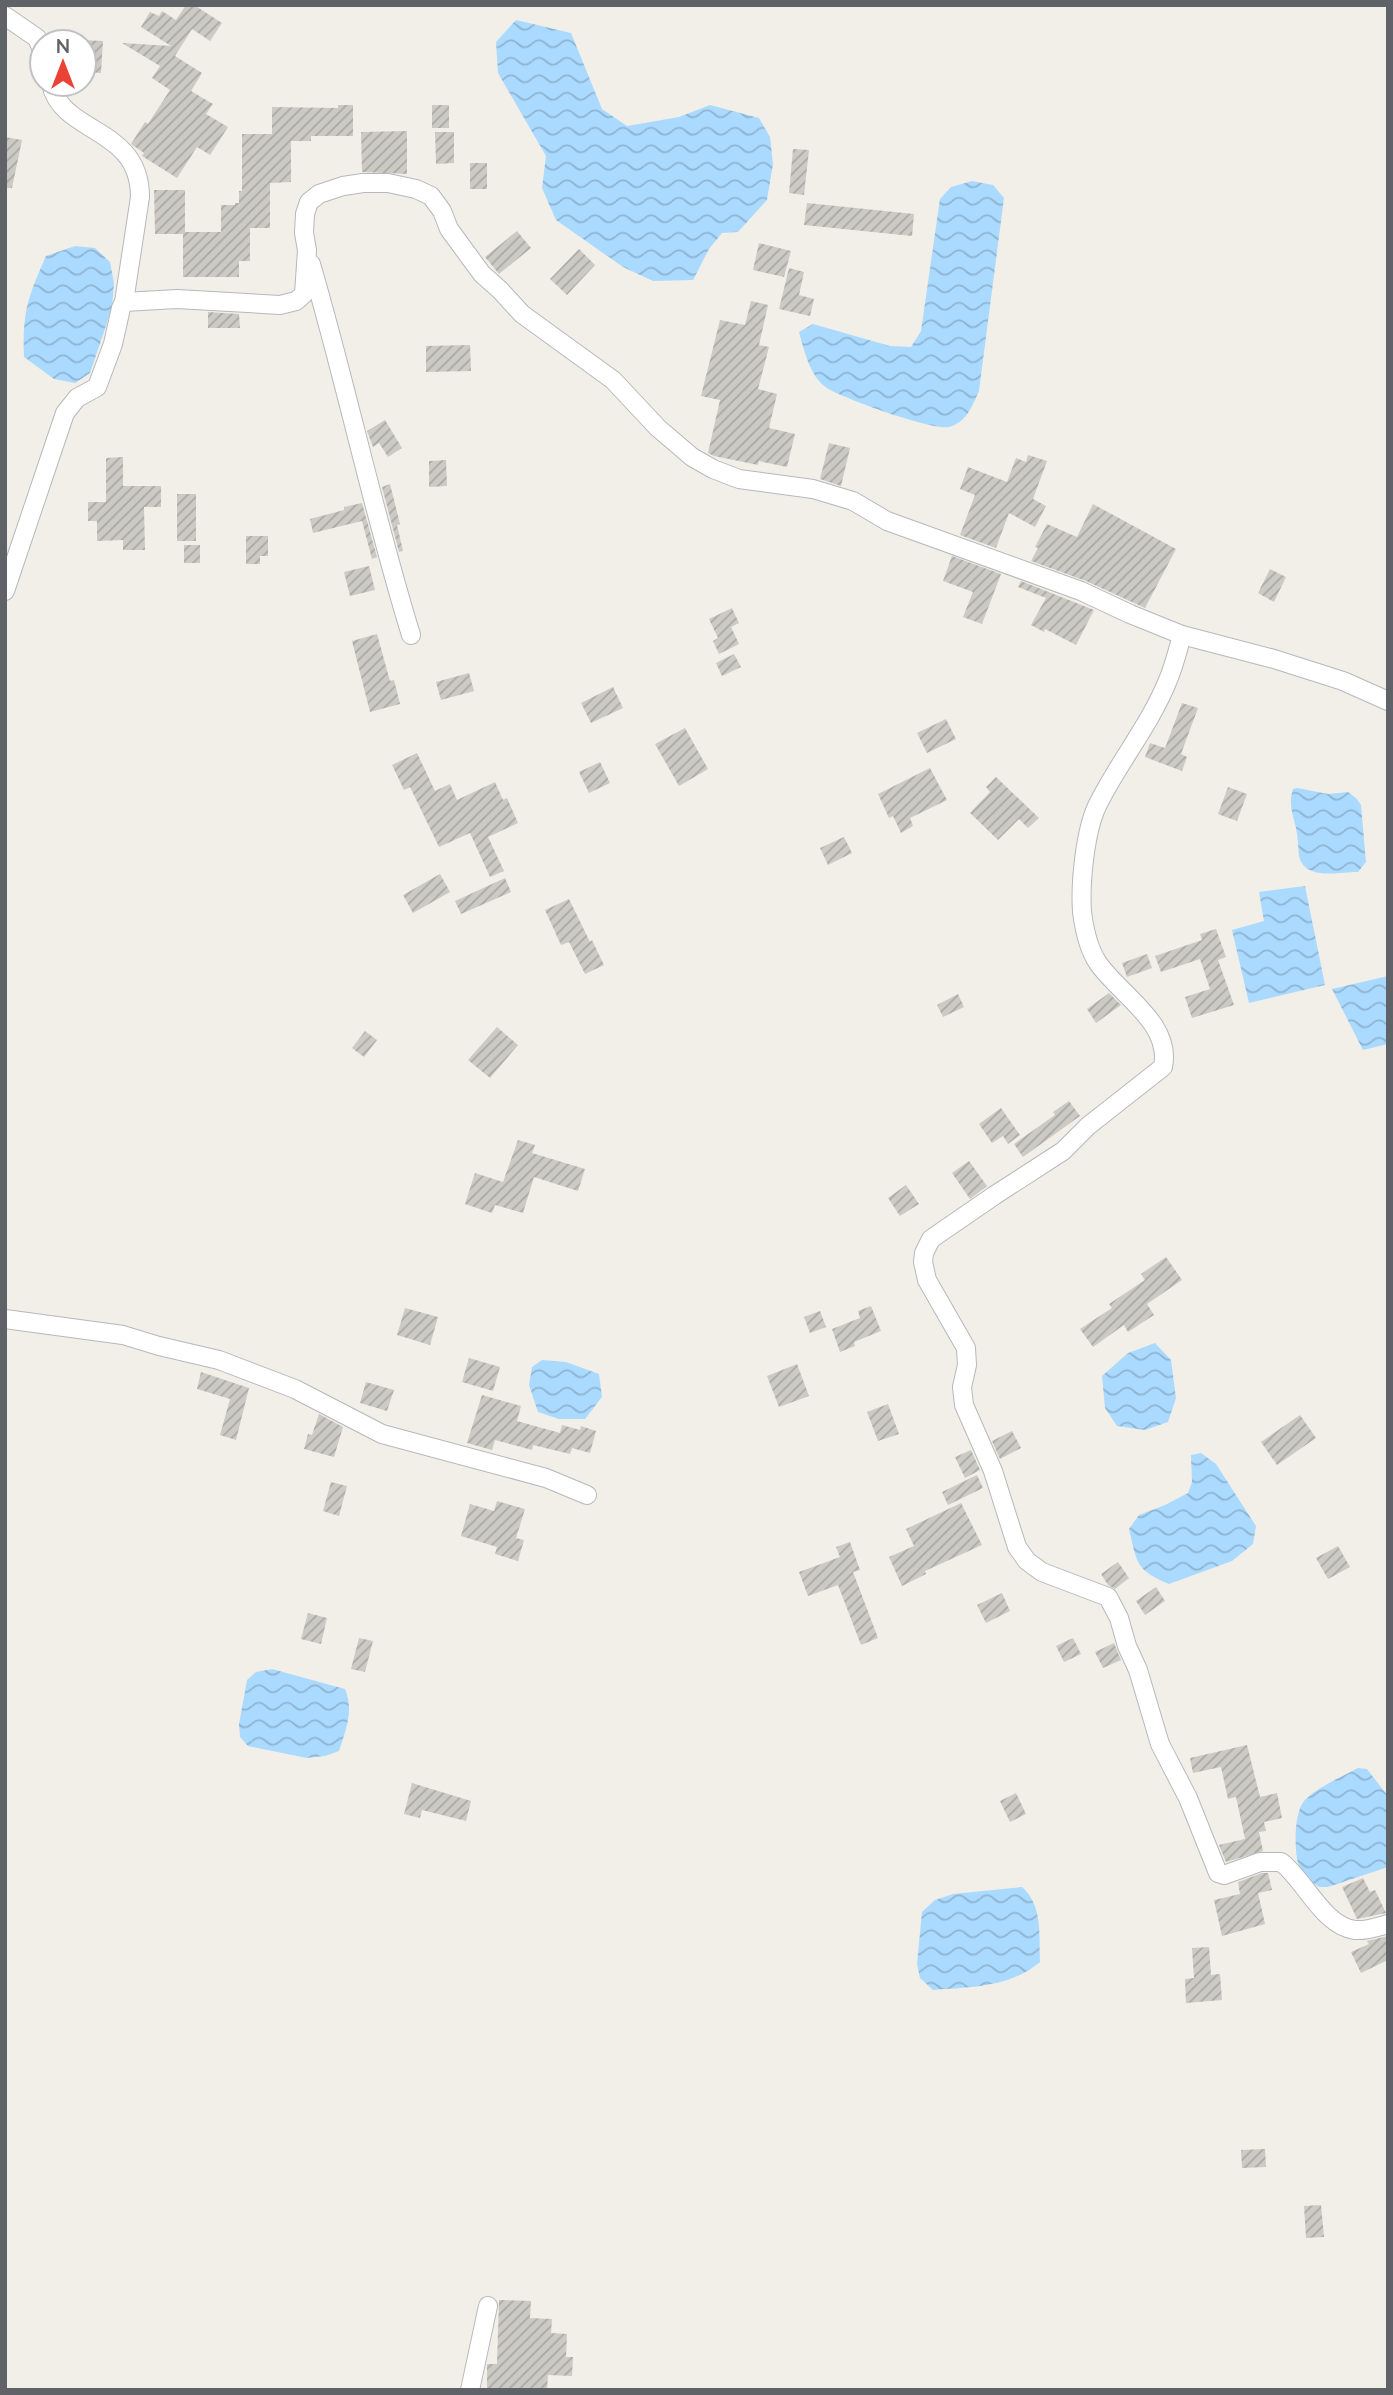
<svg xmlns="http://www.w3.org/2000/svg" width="1393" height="2395" viewBox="0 0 1393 2395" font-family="Mulish,sans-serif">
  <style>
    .water { fill: url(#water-waves) }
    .building { fill: url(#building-hatch) }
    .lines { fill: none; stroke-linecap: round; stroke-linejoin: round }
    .street-casing { stroke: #b5b8bc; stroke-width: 20 }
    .street { stroke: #fff; stroke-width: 18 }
  </style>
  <defs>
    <pattern id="water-waves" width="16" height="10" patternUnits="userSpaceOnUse" patternTransform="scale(1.75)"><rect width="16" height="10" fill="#aadaff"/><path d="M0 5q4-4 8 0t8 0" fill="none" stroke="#8eb4d2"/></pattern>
    <pattern id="building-hatch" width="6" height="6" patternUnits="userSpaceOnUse" patternTransform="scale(1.75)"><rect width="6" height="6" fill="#cccac5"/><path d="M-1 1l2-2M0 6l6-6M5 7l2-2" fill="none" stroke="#a9a8a4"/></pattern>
  </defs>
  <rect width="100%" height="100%" fill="#f1efe8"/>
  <g class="water">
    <polygon points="516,20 571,33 602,109 627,126 679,117 710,105 759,118 770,137 773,164 767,200 738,232 722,233 709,249 693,280 653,281 623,267 556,220 542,188 546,156 498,73 496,42"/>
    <path d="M972,181l21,4 11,13 -25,193c-7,15 -12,31 -30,36 -16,4 -107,-29 -122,-39 -17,-11 -23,-38 -28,-56l14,-8 77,22 21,1 10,-16 19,-132 11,-12z"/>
    <path d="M75,246l20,2 15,14 4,21 -2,25 -22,65 -15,10 -21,-4 -30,-22c-2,-45 4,-60 22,-101z"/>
    <path d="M1297,788l31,6 20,-2 8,6 5,7 5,57 -8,10c-19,0 -53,9 -59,-16 -1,-10 -1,-19 -3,-28 -3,-13 -8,-25 -3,-39z"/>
    <polygon points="1305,886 1325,985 1249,1003 1232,930 1264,921 1259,892"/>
    <polygon points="1388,976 1388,1044 1363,1050 1332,989"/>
    <polygon points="1155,1343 1171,1360 1176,1398 1168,1422 1145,1430 1117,1426 1105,1408 1102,1376 1128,1353"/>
    <polygon points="542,1360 566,1362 599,1374 602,1397 585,1419 559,1419 538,1412 529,1385 532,1367"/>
    <path d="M1201,1453l15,11 40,62 -3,18 -21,17 -63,23c-34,-14 -32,-22 -40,-55l10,-14 26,-10 23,-12 4,-11 -1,-27z"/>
    <path d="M272,1669l73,20c9,21 1,41 -6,62l-14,5 -18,2 -59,-12 -8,-9 -1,-13 8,-44 9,-8z"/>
    <path d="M1358,1768l9,1 21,27v71l-60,20h-9c-8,-6 -18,-14 -21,-24 -4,-15 -4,-54 8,-64 14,-13 35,-22 52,-31z"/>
    <path d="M1022,1887c21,18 17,49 18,75 -31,26 -69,25 -107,28l-13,-12 -3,-14 5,-52 13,-12 18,-6z"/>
  </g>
  <g class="building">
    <polygon points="186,5 194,5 222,23 210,41 192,29 175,56 202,73 191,91 213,104 206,114 228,127 210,155 197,147 177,178 142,156 144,153 131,144 145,122 148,124 170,90 152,78 160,66 122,43 171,46 141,27 150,12 159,16 162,11 176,20"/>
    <polygon points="84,40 103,41 101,73 84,72"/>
    <polygon points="338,105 353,105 353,136 311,136 311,141 291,141 291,182 270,183 270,228 250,228 250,261 239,261 239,277 183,277 183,234 155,234 154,190 185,190 185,232 221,232 221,205 235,205 235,203 239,203 239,191 242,191 242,134 272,134 272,107 338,108"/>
    <rect x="432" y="105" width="17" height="23"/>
    <polygon points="407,131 407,174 362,172 361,132"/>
    <polygon points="435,132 454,132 454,163 436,164"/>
    <polygon points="5,137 22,140 12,188 5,188"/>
    <polygon points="793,149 809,150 804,195 789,193"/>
    <rect x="470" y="163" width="17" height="26"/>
    <polygon points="807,203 914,214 912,236 804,225"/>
    <polygon points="517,231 531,248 499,274 485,257"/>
    <polygon points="759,243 791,251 784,277 753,270"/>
    <polygon points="579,249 595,265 567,295 550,279"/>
    <polygon points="789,268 804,272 799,295 814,299 810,316 779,309"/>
    <polygon points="751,301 768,305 759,345 769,347 758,389 777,394 769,428 795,434 787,467 759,461 758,465 714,456 708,453 720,400 701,396 720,320 745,325"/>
    <polygon points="208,312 239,314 240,328 208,328"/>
    <polygon points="470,345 471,371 426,372 426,346"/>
    <polygon points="385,420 402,448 388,457 379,443 373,447 367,431"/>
    <polygon points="829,443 850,448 841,486 820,479"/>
    <polygon points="1028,455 1047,461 1033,499 1046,506 1035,527 1009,513 996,548 960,535 975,495 960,489 968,467 1007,482 1016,458 1026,462"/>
    <polygon points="123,457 123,486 161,486 161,507 144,507 145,550 123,550 123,540 97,541 97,521 88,521 88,502 106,502 106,458"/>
    <polygon points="446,460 447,486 429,487 429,461"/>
    <polygon points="390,484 400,524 397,525 403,551 399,552 382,487"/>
    <rect x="177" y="494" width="19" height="47"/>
    <polygon points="362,503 377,557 372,559 362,521 313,533 310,519 344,510 344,507"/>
    <polygon points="1093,504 1176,549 1145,608 1086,581 1031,561 1038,548 1035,547 1047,524 1077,537"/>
    <polygon points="246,536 268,536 268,556 260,556 260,564 246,564"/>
    <rect x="184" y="545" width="16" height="18"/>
    <polygon points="952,556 1001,574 982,624 963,617 973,592 943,581"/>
    <polygon points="369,566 375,590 350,596 344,572"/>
    <polygon points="1270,569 1286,577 1274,602 1258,593"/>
    <polygon points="1021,581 1094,610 1076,645 1045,629 1044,632 1031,625 1046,598 1018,587"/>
    <polygon points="732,608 739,623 731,627 739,644 719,654 713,641 718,638 709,619"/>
    <polygon points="377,634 390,681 394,680 400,704 370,712 352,641"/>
    <polygon points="734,654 741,667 722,676 716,663"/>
    <polygon points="469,673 474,691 441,700 436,682"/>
    <polygon points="613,687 623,708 591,723 581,703"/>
    <polygon points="1182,703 1198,708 1181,754 1187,757 1182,771 1145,757 1150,743 1165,748"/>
    <polygon points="946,719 956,739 927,753 917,733"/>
    <polygon points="685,728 708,769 679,786 655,744"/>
    <polygon points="417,753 435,791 450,784 457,800 495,782 503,800 507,798 518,823 488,837 504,871 490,877 470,833 439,847 410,787 404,790 392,765"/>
    <polygon points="600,762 610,783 589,793 579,772"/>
    <polygon points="930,768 947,800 910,818 913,826 901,833 893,816 889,818 878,794"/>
    <polygon points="996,777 1039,818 1028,828 1019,819 998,840 970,813 990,792 986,787"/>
    <polygon points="1228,787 1247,794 1237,821 1218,814"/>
    <polygon points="844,837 852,853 828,865 820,848"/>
    <polygon points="440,874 450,892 413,913 403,895"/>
    <polygon points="505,878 511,892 461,914 455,901"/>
    <polygon points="569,899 590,942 592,940 604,965 585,974 569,942 561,945 545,910"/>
    <polygon points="1216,929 1226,957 1218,960 1234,1005 1192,1018 1185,997 1210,989 1200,959 1161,972 1155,956 1202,940 1200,934"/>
    <polygon points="1147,954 1152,968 1127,977 1122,963"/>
    <polygon points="1109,993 1121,1005 1096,1023 1087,1009"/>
    <polygon points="958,994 964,1007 943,1017 937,1005"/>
    <polygon points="497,1027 518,1045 490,1078 468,1060"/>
    <polygon points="365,1031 377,1040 364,1057 352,1048"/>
    <polygon points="1069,1101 1080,1116 1023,1157 1014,1144 1055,1115 1053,1112"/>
    <polygon points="1001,1108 1020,1135 1008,1144 1003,1136 992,1143 979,1124"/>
    <polygon points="518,1140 535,1145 532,1153 585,1169 578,1191 534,1177 523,1213 495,1205 492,1213 465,1204 475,1173 503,1182"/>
    <polygon points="969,1161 987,1186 970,1199 952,1173"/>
    <polygon points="906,1185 919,1204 900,1216 888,1198"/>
    <polygon points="1166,1257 1182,1280 1147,1304 1154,1315 1128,1332 1124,1325 1093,1347 1080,1329 1112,1308 1109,1304 1145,1280 1141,1274"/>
    <polygon points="871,1306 881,1331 854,1342 855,1346 840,1352 832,1329 860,1318 858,1311"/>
    <polygon points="405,1308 438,1317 430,1345 397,1335"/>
    <polygon points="820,1311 826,1327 810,1333 804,1317"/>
    <polygon points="469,1358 500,1367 493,1391 462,1382"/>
    <polygon points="797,1364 809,1396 779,1407 767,1376"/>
    <polygon points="201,1372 249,1388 236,1440 220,1435 230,1399 197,1389"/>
    <polygon points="366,1382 394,1390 387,1411 360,1403"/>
    <polygon points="482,1395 521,1406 517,1421 560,1433 562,1425 580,1430 581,1426 596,1431 590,1453 572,1448 570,1454 533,1445 532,1450 495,1440 492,1450 467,1443"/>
    <polygon points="888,1404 899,1434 878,1441 867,1412"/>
    <polygon points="319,1414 343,1427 334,1457 304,1449 308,1434 312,1435"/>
    <polygon points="1300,1415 1316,1438 1277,1465 1261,1442"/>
    <polygon points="1012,1431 1021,1448 1000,1459 992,1441"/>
    <polygon points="971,1450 980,1470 965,1478 955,1457"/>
    <polygon points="977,1475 983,1488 948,1505 942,1492"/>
    <polygon points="331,1482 347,1486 339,1516 323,1511"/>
    <polygon points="497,1501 525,1509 516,1538 524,1540 518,1561 495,1554 497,1547 461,1536 470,1504 494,1511"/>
    <polygon points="961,1503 982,1545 925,1571 926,1574 902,1586 889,1557 914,1546 906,1529"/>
    <polygon points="850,1542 860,1570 853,1572 878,1638 861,1645 838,1585 808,1596 799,1572 840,1557 836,1547"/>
    <polygon points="1338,1546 1350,1567 1328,1579 1316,1558"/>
    <polygon points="1118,1562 1129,1578 1115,1589 1108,1585 1101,1574"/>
    <polygon points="1156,1587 1165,1601 1145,1615 1136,1601"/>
    <polygon points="1002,1593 1010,1611 986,1623 977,1605"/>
    <polygon points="308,1613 327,1618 321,1644 301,1639"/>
    <polygon points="359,1638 373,1641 365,1672 351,1669"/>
    <polygon points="1073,1638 1081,1654 1064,1662 1056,1646"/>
    <polygon points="1114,1643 1121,1660 1103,1668 1095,1652"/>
    <polygon points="1247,1745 1260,1797 1277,1793 1282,1818 1264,1822 1266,1831 1259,1832 1263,1851 1226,1862 1219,1845 1245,1839 1236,1797 1228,1799 1221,1767 1193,1773 1190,1758"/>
    <polygon points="412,1783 471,1801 466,1821 422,1810 420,1818 404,1814"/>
    <polygon points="1016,1793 1026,1814 1010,1822 1000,1801"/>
    <polygon points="1262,1873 1268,1873 1272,1890 1258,1893 1265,1924 1222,1936 1214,1900 1240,1894 1238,1882"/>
    <polygon points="1363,1878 1370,1892 1375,1890 1386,1913 1357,1919 1342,1887"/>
    <polygon points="1388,1936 1388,1960 1361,1973 1351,1952 1369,1944 1367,1941"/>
    <polygon points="1209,1947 1211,1975 1220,1974 1222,2000 1186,2003 1185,1979 1194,1978 1192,1948"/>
    <polygon points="1265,2149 1266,2167 1242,2168 1241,2150"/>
    <polygon points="1321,2205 1324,2237 1306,2238 1304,2206"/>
    <polygon points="499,2300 531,2301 530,2318 552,2319 551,2333 567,2334 566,2357 573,2357 572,2376 548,2375 547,2390 487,2389 487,2364 497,2364"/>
  </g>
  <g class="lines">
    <g class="street-casing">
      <g id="street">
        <polyline points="5,16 37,38 42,50"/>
        <path d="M311,264c36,123 62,248 100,371"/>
        <polyline points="124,302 177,299 280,305 296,301 304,294 307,250 304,233 305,214 309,202 319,194 343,186 363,183 388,183 416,189 431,196 442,211 449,229 482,274 500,290 522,314 613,380 658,428 692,457 713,469 739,479 813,489 853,501 887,521 1081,591 1130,614 1182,635 1274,659 1343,681 1388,701"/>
        <path d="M5,591l60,-178 12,-15 20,-11 16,-43 8,-36 3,-6 16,-105c0,-71 -78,-62 -89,-113"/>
        <path d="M1182,635c-4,15 -8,31 -14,45 -18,45 -50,83 -71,126 -12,26 -17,77 -15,106 2,15 7,38 16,51 22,32 74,60 65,104l-75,59 -25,25 -68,44 -64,44 -7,14 -1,9 4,18 39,68 1,17 -5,22 2,18 29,66 24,76 10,14 15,11 66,25 11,21 8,28 11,24 22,74 28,54 30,75 6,2 36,-13h21c24,18 42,64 74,68 11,1 22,-3 33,-6"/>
        <polyline points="5,1319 123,1335 159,1346 219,1360 295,1389 382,1434 546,1478 587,1495"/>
        <polyline points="470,2390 488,2306"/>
      </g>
    </g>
    <use href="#street" class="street"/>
  </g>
  <rect width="1393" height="2395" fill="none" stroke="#5f6368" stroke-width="14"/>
  <g transform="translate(63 63)"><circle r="33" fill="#ffffff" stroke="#bfc1c3" stroke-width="2"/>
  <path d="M0-5L12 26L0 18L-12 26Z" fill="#ea4335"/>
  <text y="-10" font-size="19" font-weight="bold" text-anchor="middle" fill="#5f6368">N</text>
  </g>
</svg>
